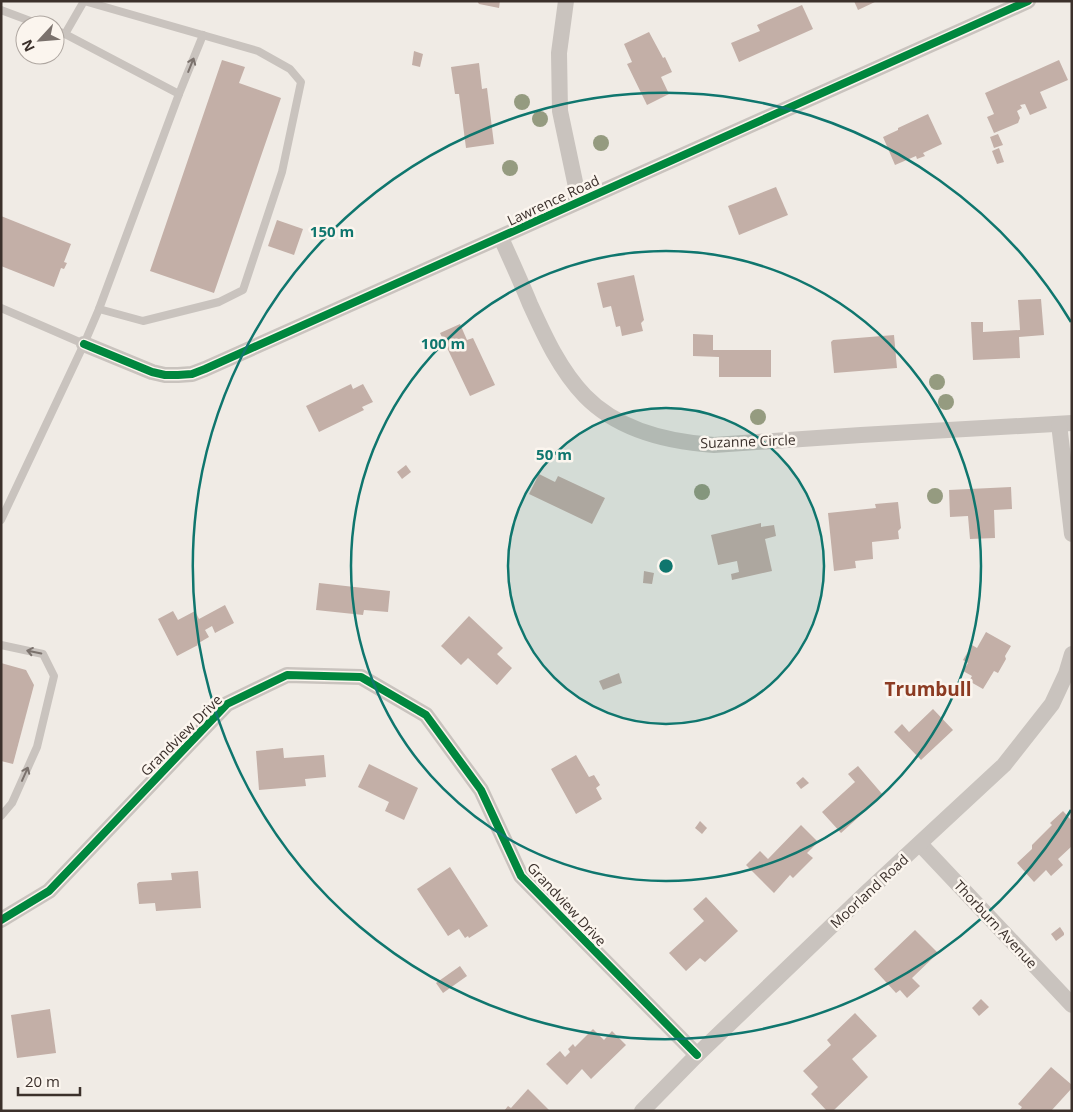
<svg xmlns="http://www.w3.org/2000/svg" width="1073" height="1112" viewBox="0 0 1073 1112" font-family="'Open Sans',sans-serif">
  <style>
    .building { fill: #c3afa7 }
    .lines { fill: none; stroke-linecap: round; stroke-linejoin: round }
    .lane { stroke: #c9c3be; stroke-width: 8 }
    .street { stroke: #c9c3be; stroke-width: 16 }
    .cycleway-casing { stroke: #fbf5ee; stroke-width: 11 }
    .cycleway { stroke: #00873e; stroke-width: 8 }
    .tree { fill: #959b80 }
    .oneway { stroke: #7b726d }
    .ring { fill: none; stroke: #0f766e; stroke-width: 2.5 }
    .labels { text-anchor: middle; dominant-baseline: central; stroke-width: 5; stroke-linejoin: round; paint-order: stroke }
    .street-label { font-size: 14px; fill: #3b302b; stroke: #fbf5ee }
    .district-label { font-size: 19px; font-weight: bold; fill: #8c3b22; stroke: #fbf5ee }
    .centre { fill: #0f766e; stroke: #fbf5ee; stroke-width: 2.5 }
    .ring-label { font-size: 15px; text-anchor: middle; font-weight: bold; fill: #0f766e; stroke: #fbf5ee; stroke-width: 5; stroke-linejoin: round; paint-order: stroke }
  </style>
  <rect width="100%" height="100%" fill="#f0ebe5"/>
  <g class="building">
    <polygon points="477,1 500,1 499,8 479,4"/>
    <polygon points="854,1 877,1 858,10"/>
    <polygon points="802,5 813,29 739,62 731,43 760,31 757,25"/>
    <polygon points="649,32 663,58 665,57 672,72 661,77 669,94 647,105 627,64 632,62 624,44"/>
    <polygon points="414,51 423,54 420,67 412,65"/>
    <polygon points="222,60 245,67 239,83 281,98 214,293 150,271"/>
    <polygon points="1059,60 1068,80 1040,92 1047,108 1030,115 1025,104 1020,105 1022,108 1017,111 1020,118 1018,123 994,133 987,117 994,114 985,93"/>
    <polygon points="479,63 482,89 487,88 494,144 466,148 459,94 455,94 451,67"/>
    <polygon points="928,114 942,144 923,153 925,156 917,159 916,156 895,165 883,137 898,130 898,128"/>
    <polygon points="998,134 1003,145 994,148 990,137"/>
    <polygon points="999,148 1004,162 997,164 992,151"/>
    <polygon points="776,187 788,215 739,235 728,206"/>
    <polygon points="1,216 71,244 64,262 67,263 64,269 61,268 54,287 1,266"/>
    <polygon points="277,220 303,229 294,255 268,246"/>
    <polygon points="634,275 644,320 641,323 643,331 622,336 620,326 616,327 611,306 603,308 597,283"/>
    <polygon points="1041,299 1044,335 1019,337 1020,358 973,360 971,322 983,322 983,332 1020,330 1018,300"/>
    <polygon points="460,324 467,340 473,338 495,385 470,396 440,333"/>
    <polygon points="693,334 713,335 713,350 771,350 771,377 719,377 719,357 693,356"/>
    <polygon points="894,335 897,368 834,373 831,342 833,340"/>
    <polygon points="351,384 353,389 363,384 373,402 362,407 364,410 319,432 306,406"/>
    <polygon points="406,465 411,472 402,479 397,472"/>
    <polygon points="539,474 555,482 558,476 605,498 592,524 529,494"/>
    <polygon points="1011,487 1012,509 994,510 995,538 970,539 968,516 950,517 949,490"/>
    <polygon points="898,502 901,528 898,531 899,539 872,542 873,559 855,561 856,568 834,571 828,513 876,508 875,504"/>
    <polygon points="761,523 761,527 774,525 776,536 765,539 772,571 732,580 731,574 739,572 737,561 718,565 711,535"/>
    <polygon points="644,571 654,573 652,584 643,583"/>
    <polygon points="319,583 390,591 388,612 364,610 363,615 316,610"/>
    <polygon points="225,605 234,623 215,633 212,626 205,630 209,637 197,644 198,645 177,656 158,619 173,611 178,620 195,611 199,619"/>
    <polygon points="469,616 503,648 497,654 512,668 497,685 468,658 461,665 441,646"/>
    <polygon points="986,632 1011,646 1005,656 1006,659 998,673 994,671 983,689 969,681 972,676 963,671 968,663 963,660 972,645 977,648"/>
    <polygon points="1,663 26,670 34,685 13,764 1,761"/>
    <polygon points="619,673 622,683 603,690 599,681"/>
    <polygon points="933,709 953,730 921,760 894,732 902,724 909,732"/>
    <polygon points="283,748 284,758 324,755 326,777 305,779 306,786 259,790 256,751"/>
    <polygon points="576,755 589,777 594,775 600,785 596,788 602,799 576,814 551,769"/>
    <polygon points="369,764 418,788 404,820 385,811 389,802 358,787"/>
    <polygon points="858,766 883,795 841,833 822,812 855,782 848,774"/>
    <polygon points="803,777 809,783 801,789 796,783"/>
    <polygon points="1063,811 1072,821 1072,846 1058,859 1063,865 1051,876 1046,870 1034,882 1017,863 1032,849 1032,845 1052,825 1050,823"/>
    <polygon points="700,821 707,828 702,834 695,828"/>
    <polygon points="801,825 818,842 807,853 813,858 793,878 790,875 774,893 746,865 760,851 768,859"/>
    <polygon points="450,867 488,926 469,938 468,936 465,938 459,929 448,936 417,889"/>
    <polygon points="198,871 201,908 156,911 155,903 139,904 137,884 139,882 172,880 171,873"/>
    <polygon points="706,897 738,931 705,962 700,958 686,971 669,953 704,921 693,909"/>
    <polygon points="1060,927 1064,933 1064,935 1056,941 1051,934"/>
    <polygon points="915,930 938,953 912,978 920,986 907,998 900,990 896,993 874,969"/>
    <polygon points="460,966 467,976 443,993 436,983"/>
    <polygon points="981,999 989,1007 979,1016 972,1008"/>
    <polygon points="50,1009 56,1053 17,1058 11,1015"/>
    <polygon points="855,1013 877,1036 852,1059 868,1077 833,1111 827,1111 811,1094 818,1087 803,1071 831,1045 827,1040"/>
    <polygon points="593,1029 604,1040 612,1031 626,1045 591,1079 582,1069 567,1085 546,1064 560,1051 565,1057 570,1052 568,1049 573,1044 575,1047"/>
    <polygon points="1051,1067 1072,1085 1072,1088 1051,1111 1019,1111 1022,1107 1018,1104"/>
    <polygon points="528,1089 550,1111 504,1111 508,1106 511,1108"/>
  </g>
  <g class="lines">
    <g class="lane">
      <polyline points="1,10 41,25"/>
      <polyline points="65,34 84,1 258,51 290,69 301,82 282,172 243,290 219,302 143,321 99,309"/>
      <polyline points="179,94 203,35"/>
      <polyline points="1,308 84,344"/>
      <polyline points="1,520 84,344 99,309 179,94 65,34 55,30"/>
      <polyline points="1,645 43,654 54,676 37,747 12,803 1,816"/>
    </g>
    <g class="street">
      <polyline points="566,1 559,53 560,111 579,201"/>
      <path d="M501,238c10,22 20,44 29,66 15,33 30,66 55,92 33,34 84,46 129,49l147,-10 211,-12"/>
      <polyline points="84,344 152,372 165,375 178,375 192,374 205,369 1028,1"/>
      <polyline points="1059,424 1072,534"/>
      <polyline points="920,844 1072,1005"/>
      <polyline points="1,920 49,891 227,704 287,675 361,677 426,715 481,790 521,876 697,1055"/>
      <polyline points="642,1111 697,1055 866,893 1004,765 1052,704 1066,674 1072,654"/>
    </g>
    <g class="cycleway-casing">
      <g id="cycleway">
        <polyline points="84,344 152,372 165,375 178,375 192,374 205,369 1028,1"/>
        <polyline points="1,920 49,891 227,704 287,675 361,677 426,715 481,790 521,876 697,1055"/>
      </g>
    </g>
    <use href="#cycleway" class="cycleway"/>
  </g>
  <g class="tree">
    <circle cx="522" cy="102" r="8"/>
    <circle cx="540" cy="119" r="8"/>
    <circle cx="601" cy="143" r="8"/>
    <circle cx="510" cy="168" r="8"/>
    <circle cx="937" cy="382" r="8"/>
    <circle cx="946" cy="402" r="8"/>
    <circle cx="758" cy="417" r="8"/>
    <circle cx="702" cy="492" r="8"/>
    <circle cx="935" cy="496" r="8"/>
  </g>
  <defs><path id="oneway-shaft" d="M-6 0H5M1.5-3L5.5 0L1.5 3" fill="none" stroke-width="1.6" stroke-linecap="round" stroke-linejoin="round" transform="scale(1.25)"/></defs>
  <g class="oneway">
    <use href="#oneway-shaft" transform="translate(191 65) rotate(-68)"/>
    <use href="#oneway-shaft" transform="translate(34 652) rotate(-168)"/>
    <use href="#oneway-shaft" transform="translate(25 774) rotate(-66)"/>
  </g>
  <circle cx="666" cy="566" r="158" fill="#0f766e" fill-opacity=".12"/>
  <g class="ring">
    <circle cx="666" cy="566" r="158"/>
    <circle cx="666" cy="566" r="315"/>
    <path d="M1071 810A473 473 0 1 1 1071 322"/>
  </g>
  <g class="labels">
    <g class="street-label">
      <text transform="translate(553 200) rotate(-25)">Lawrence Road</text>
      <text transform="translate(748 441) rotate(-2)">Suzanne Circle</text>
      <text transform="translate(181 735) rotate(-45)">Grandview Drive</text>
      <text transform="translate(869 891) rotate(-43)">Moorland Road</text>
      <text transform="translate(567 904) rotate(47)">Grandview Drive</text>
      <text transform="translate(996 924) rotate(47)">Thorburn Avenue</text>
    </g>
    <g class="district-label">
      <text x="928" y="689">Trumbull</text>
    </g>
  </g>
  <circle cx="666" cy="566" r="8" class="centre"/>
  <g class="ring-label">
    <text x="332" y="237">150 m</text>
    <text x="443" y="349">100 m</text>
    <text x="554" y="460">50 m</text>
  </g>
  <rect width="1073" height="1112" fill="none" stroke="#3b302b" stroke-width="5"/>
  <g transform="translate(40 40) rotate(244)"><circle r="24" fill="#fbf5ee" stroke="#aea6a0"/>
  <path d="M0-4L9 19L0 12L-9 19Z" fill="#7a716c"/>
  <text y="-8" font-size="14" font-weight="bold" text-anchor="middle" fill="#3b302b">N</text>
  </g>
  <path d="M18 1087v8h62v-8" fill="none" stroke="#3b302b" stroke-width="2.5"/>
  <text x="25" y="1087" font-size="15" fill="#3b302b" stroke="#fbf5ee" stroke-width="4" paint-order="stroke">20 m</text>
</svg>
